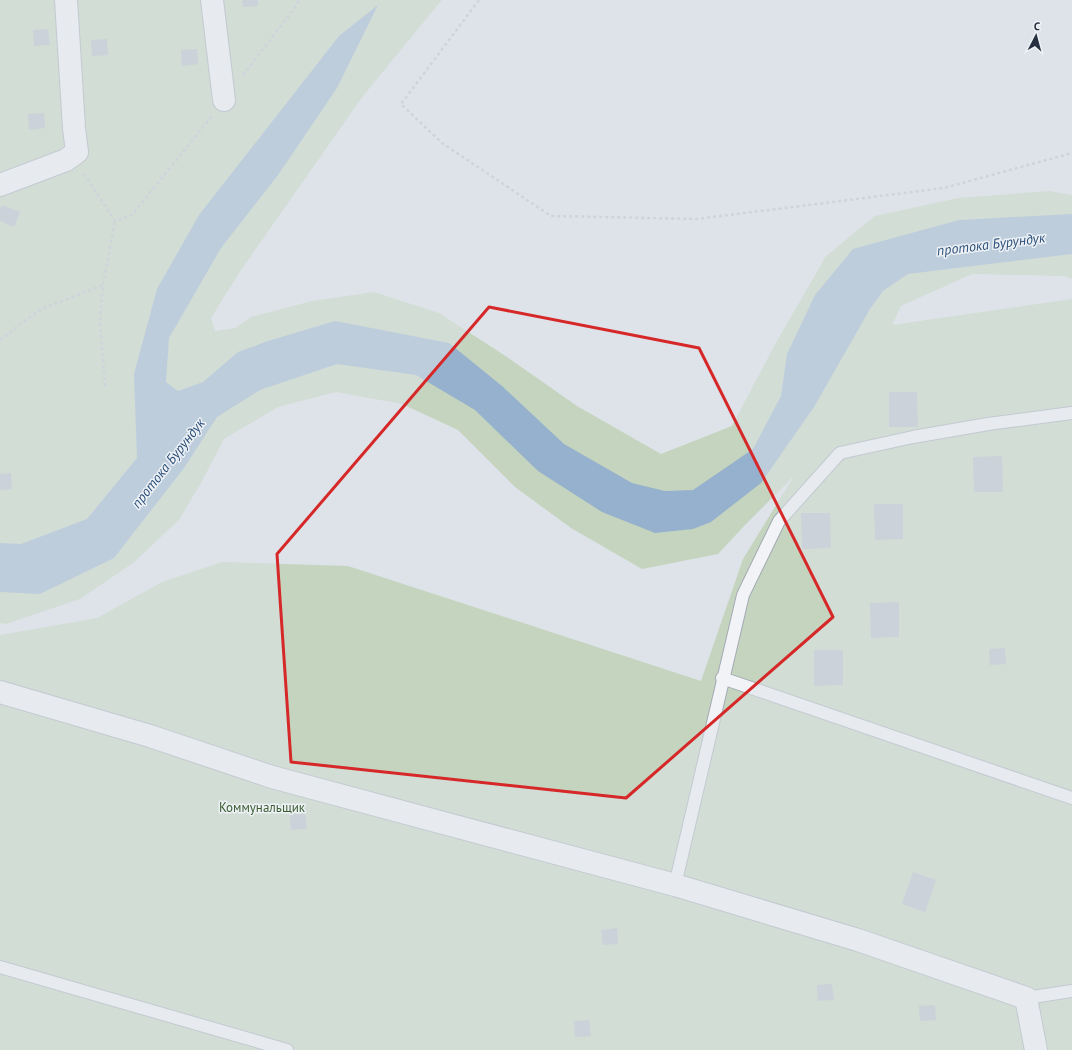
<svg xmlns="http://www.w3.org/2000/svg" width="1072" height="1050" viewBox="0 0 1072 1050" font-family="'PT Sans',sans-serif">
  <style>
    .green { fill: #c4d4be }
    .water { fill: #96b1cd }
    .building { fill: #b5bcc6 }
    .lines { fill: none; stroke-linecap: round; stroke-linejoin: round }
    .lane-casing { stroke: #a3aab3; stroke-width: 14 }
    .street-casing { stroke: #a3aab3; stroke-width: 24 }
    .path { stroke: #bcc0c8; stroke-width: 2.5; stroke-dasharray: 3 3; stroke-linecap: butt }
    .lane { stroke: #f1f3f7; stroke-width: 12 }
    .street { stroke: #f1f3f7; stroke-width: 22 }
    .marked { fill: none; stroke: #d62828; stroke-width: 3; stroke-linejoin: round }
    .labels { text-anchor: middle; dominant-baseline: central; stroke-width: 3; stroke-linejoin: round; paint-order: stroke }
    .park-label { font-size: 13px; fill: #3b5e32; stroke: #eef2f6 }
    .water-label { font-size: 14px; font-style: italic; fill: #2c5079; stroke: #eef2f6 }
  </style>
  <rect width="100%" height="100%" fill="#dee3e9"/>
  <polygon class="green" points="0,0 442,0 363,96 239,273 211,318 215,331 235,328 251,317 312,301 374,292 439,313 504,355 577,406 661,454 732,426 773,348 826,256 875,216 958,198 1049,191 1072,195 1072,279 1065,276 972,274 901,306 892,325 1072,299 1072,1050 0,1050 0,635 97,618 162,582 222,562 348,566 701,681 743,559 794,476 745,525 718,554 642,569 571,528 515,487 458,430 402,404 336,392 278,407 224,439 202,481 179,520 133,563 80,599 6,624 0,623"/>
  <polygon class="water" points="378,5 337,88 278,175 221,248 169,338 166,382 178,391 203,382 238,352 268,341 335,321 449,343 502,386 564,444 632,483 665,491 693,490 753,449 781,396 787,354 815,295 853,249 959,220 1072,214 1072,254 908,274 883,291 870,309 814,407 761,483 711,522 693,529 655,533 602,512 538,471 475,410 416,375 337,364 260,390 217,417 184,468 114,558 40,594 0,592 0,543 21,544 87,519 137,458 134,374 157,289 199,215 339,36"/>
  <g class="building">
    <polygon points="242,0 258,0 258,6 243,7"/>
    <polygon points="48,29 50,45 34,46 33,30"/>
    <polygon points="107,39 108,55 92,56 91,40"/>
    <polygon points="197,49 198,64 182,66 181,50"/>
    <polygon points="44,113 45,128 29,130 28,114"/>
    <polygon points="2,205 20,212 14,227 0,221 0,210"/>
    <polygon points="889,392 917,392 918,427 889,427"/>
    <polygon points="1002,456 1003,492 974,492 973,457"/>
    <polygon points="11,473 12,489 0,490 0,474"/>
    <polygon points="874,504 903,504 903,539 875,540"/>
    <polygon points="801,513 830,513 831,548 802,549"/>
    <polygon points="899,602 899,637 871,638 870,603"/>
    <polygon points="1005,648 1006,664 990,665 989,649"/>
    <polygon points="814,650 843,650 843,685 814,686"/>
    <polygon points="305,813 307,829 291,830 290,815"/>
    <polygon points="913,872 936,880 925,912 902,904"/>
    <polygon points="617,928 618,944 603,945 601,930"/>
    <polygon points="832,984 834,1000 818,1001 817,985"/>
    <polygon points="935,1005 936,1020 920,1021 919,1006"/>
    <polygon points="589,1020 591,1036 575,1037 574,1021"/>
  </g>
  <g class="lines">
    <g class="lane-casing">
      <g id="lane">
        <polyline points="722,678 1072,798"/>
        <polyline points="675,885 743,595 779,521 840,453 913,437 988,424 1072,413"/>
        <polyline points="0,967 287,1050"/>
        <polyline points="1026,998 1072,991"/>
      </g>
    </g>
    <g class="street-casing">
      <g id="street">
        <polyline points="212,0 224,100"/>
        <polyline points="0,185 66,160 77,152 74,128 66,0"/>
        <polyline points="0,692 150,736 272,777 675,885 858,940 1026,998 1036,1050"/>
      </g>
    </g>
    <g class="path">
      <polyline points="479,0 401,104 442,143 551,216 697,219 944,188 1072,153"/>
      <polyline points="243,75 294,9 299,0"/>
      <polyline points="84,174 115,221 132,215 212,116"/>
      <polyline points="0,340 41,309 103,285"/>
      <polyline points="105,386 100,320 103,285 115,221"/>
    </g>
    <use href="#lane" class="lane"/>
    <use href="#street" class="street"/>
  </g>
  <path d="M0 0H1072V1050H0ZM489,307l210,41 134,269 -207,181 -335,-36 -14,-208z" fill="#dee3e9" fill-opacity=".55" fill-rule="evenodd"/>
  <path class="marked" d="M489,307l210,41 134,269 -207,181 -335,-36 -14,-208z"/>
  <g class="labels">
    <g class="park-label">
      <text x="262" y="807">Коммунальщик</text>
    </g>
    <g class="water-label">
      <text transform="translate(991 244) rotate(-7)">протока Бурундук</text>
      <text transform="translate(168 463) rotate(-52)">протока Бурундук</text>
    </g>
  </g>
  <g transform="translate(1036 36) rotate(6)" stroke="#eef2f6" stroke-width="3" paint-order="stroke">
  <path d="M0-3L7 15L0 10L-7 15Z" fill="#263041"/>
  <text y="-6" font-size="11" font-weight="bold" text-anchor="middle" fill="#263041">С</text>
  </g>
</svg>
